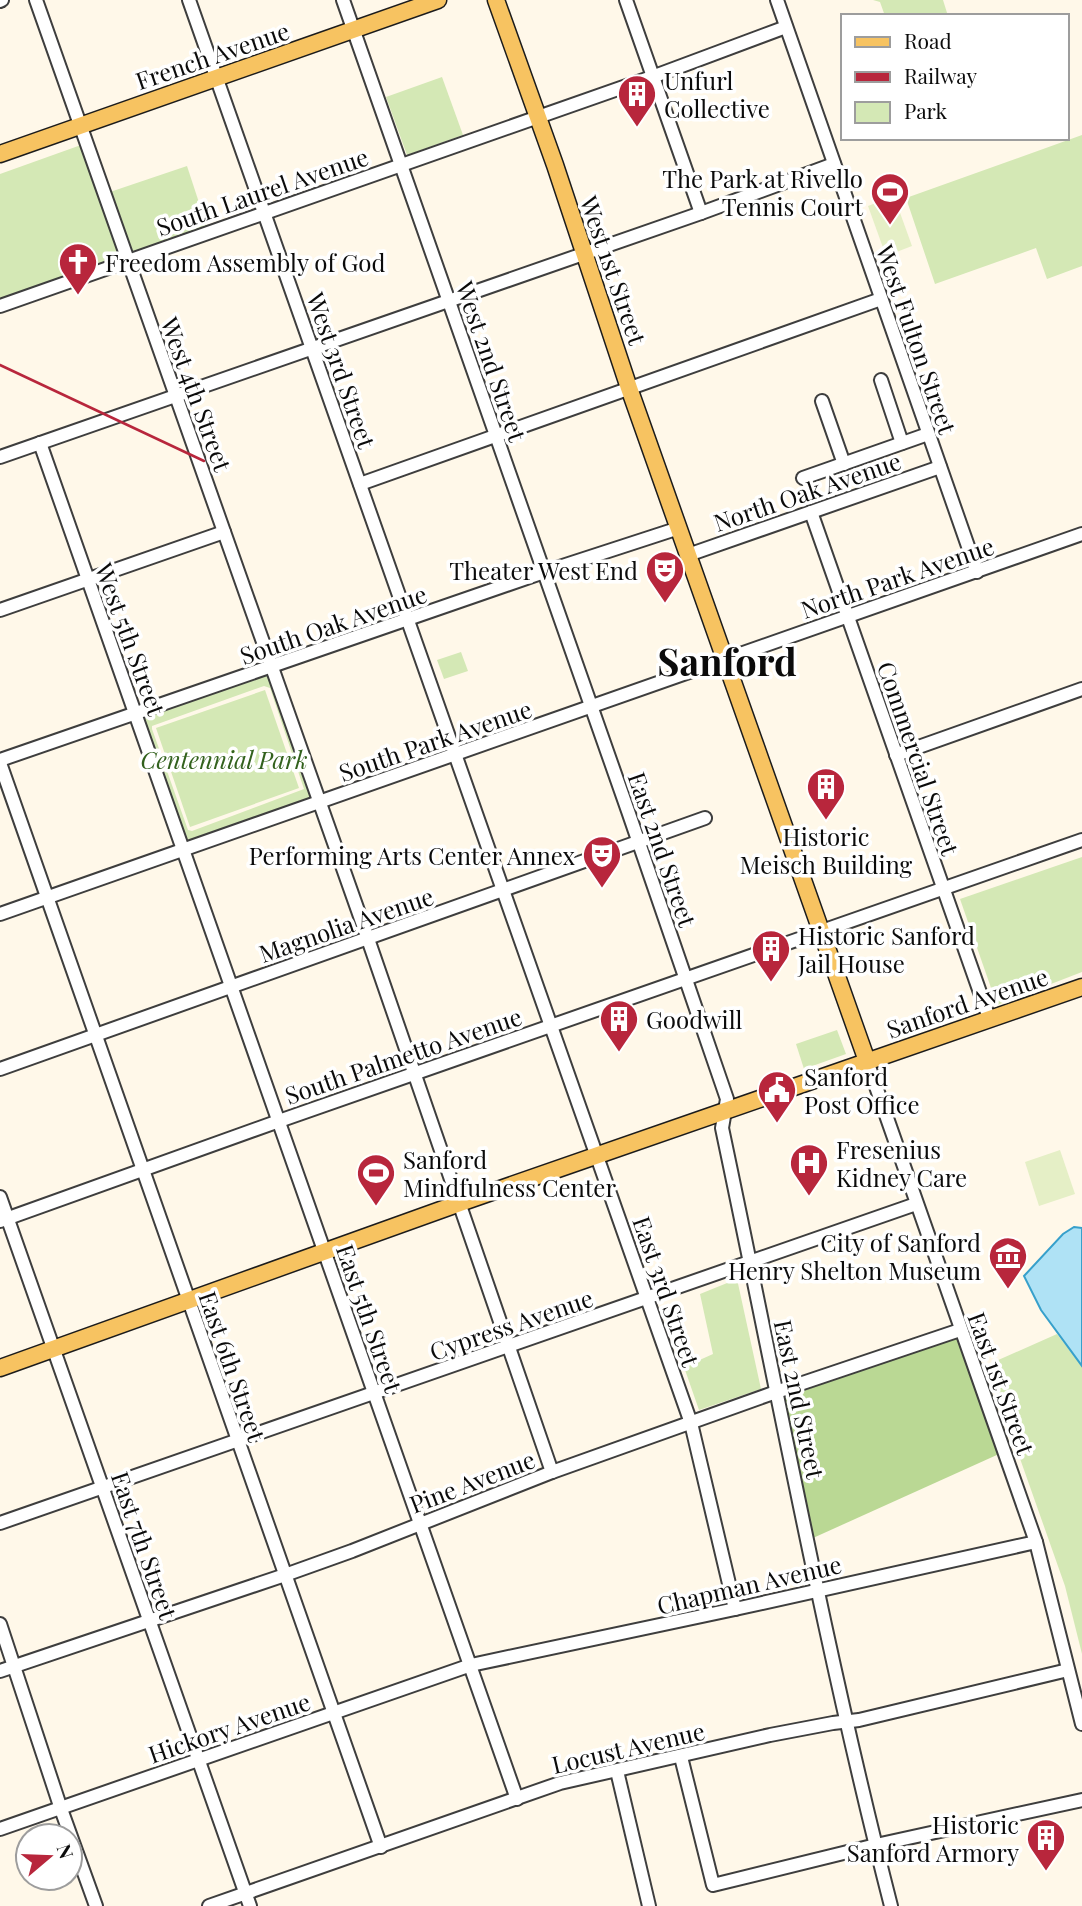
<svg xmlns="http://www.w3.org/2000/svg" width="1082" height="1906" viewBox="0 0 1082 1906" font-family="'Playfair Display',serif">
  <style>
    .green { fill: #d4e8b5; fill-rule: evenodd }
    .forest { fill: #bad894 }
    .pitch { fill: #e5efc6 }
    .water { fill: #afe2f5; stroke: #37a0cb; stroke-width: 2 }
    .lines { fill: none; stroke-linecap: round; stroke-linejoin: round }
    .minor-casing { stroke: #3e3e3e; stroke-width: 16 }
    .major-casing { stroke: #1c1c1c; stroke-width: 19 }
    .minor { stroke: #fff; stroke-width: 12 }
    .major { stroke: #f7c361; stroke-width: 16 }
    .rail { stroke: #b8263c; stroke-width: 2.5 }
    .labels { text-anchor: middle; dominant-baseline: central; stroke-width: 7; stroke-linejoin: round; paint-order: stroke }
    .street-label { font-size: 24px; fill: #0b0b0b; stroke: #fff }
    .poi-label { font-size: 24px; fill: #0b0b0b; stroke: #fff; text-anchor: start }
    .park-label { font-size: 24px; font-style: italic; fill: #32611d; stroke: #fff }
    .town-label { font-size: 38px; font-weight: bold; fill: #0b0b0b; stroke: #fff }
  </style>
  <rect width="100%" height="100%" fill="#fff8e9"/>
  <g class="green">
    <polygon points="873,0 943,0 948,16 885,16 880,2"/>
    <polygon points="442,77 463,135 407,155 386,97"/>
    <polygon points="1082,135 1082,266 1047,279 1036,248 935,284 906,198"/>
    <polygon points="81,145 120,257 0,301 0,174"/>
    <polygon points="187,166 207,227 131,253 110,192"/>
    <polygon points="461,652 468,671 444,679 437,660"/>
    <path d="M269,674l43,126 -125,43 -44,-126zM264,686l6,2 34,101 -112,42 -4,-1 -36,-101v-3z"/>
    <polygon points="265,690 299,788 190,827 156,728"/>
    <polygon points="1082,857 1082,972 997,1005 960,899"/>
    <polygon points="837,1030 846,1054 804,1069 796,1044"/>
    <polygon points="737,1279 761,1389 699,1410 684,1367 713,1354 700,1294"/>
    <polygon points="1057,1334 1082,1366 1082,1654 1065,1586 987,1365"/>
  </g>
  <polygon class="forest" points="957,1336 999,1454 813,1538 783,1398"/>
  <g class="pitch">
    <polygon points="894,196 912,246 886,256 868,206"/>
    <polygon points="1060,1150 1075,1194 1039,1206 1025,1162"/>
  </g>
  <polygon class="water" points="1074,1227 1082,1228 1082,1366 1041,1310 1024,1276 1063,1234"/>
  <g class="lines">
    <g class="minor-casing">
      <g id="minor">
        <polyline points="36,0 368,939 552,1472"/>
        <polyline points="189,0 691,1423 735,1609"/>
        <path d="M343,0l285,811 99,288 -5,29c55,260 103,521 169,778"/>
        <polyline points="626,0 701,213"/>
        <polyline points="777,0 977,572"/>
        <polyline points="0,1 2,0"/>
        <polyline points="0,306 652,77 786,27"/>
        <polyline points="881,380 902,443"/>
        <polyline points="822,401 844,464"/>
        <polyline points="40,443 517,1799"/>
        <polyline points="0,457 701,213 834,164"/>
        <polyline points="803,478 928,434"/>
        <polyline points="360,484 881,299"/>
        <polyline points="811,512 989,1018"/>
        <polyline points="688,555 940,467"/>
        <polyline points="0,610 224,532"/>
        <polyline points="896,755 1082,689"/>
        <polyline points="0,760 544,572 679,528"/>
        <polyline points="0,763 381,1847"/>
        <polyline points="0,914 1082,534"/>
        <polyline points="867,1061 1036,1542 1082,1724"/>
        <polyline points="0,1069 705,818"/>
        <polyline points="0,1197 250,1906"/>
        <polyline points="0,1221 279,1121 1082,840"/>
        <polyline points="0,1523 916,1204"/>
        <polyline points="0,1624 61,1809 96,1906"/>
        <polyline points="0,1671 285,1575 352,1551 552,1472 776,1392 960,1330"/>
        <polyline points="681,1757 713,1885 876,1845 1082,1800"/>
        <polyline points="617,1771 649,1906"/>
        <polyline points="0,1829 471,1665 735,1609 1036,1542"/>
        <polyline points="209,1906 560,1783 770,1735 833,1723 859,1720 1068,1670"/>
      </g>
    </g>
    <g class="major-casing">
      <g id="major">
        <polyline points="496,0 555,165 629,388 867,1061"/>
        <polyline points="0,154 438,0"/>
        <polyline points="0,1368 460,1203 1082,987"/>
      </g>
    </g>
    <use href="#minor" class="minor"/>
    <use href="#major" class="major"/>
    <polyline class="rail" points="0,365 204,461"/>
  </g>
  <defs>
    <g id="building-pin" transform="scale(2.0125)"><path d="M0 17L-7.5 6A9.5 9.5 0 1 1 7.5 6Z" fill="#b8263c" stroke="#fff"/><path d="M-4-6H4V6H1V3H-1V6H-4ZM-2.5-4.3h1.7v1.8h-1.7ZM.8-4.3h1.7v1.8H.8ZM-2.5-1h1.7V.8h-1.7ZM.8-1h1.7V.8H.8Z" fill="#fff"/></g>
    <g id="stadium-pin" transform="scale(2.0125)"><path d="M0 17L-7.5 6A9.5 9.5 0 1 1 7.5 6Z" fill="#b8263c" stroke="#fff"/><path d="M0-5a6.5 5 0 1 0 0 10a6.5 5 0 1 0 0-10ZM-3.5-1.8h7v3.6h-7Z" fill="#fff"/></g>
    <g id="church-pin" transform="scale(2.0125)"><path d="M0 17L-7.5 6A9.5 9.5 0 1 1 7.5 6Z" fill="#b8263c" stroke="#fff"/><path d="M-1.2-6h2.4v3.5h3.3v2.4h-3.3V6h-2.4V-.1h-3.3v-2.4h3.3Z" fill="#fff"/></g>
    <g id="theatre-pin" transform="scale(2.0125)"><path d="M0 17L-7.5 6A9.5 9.5 0 1 1 7.5 6Z" fill="#b8263c" stroke="#fff"/><path d="M-5-5.5Q0-4 5-5.5V0Q5 5 0 6Q-5 5-5 0ZM-3.3-2.5H-1v1.5H-3.3ZM1-2.5H3.3v1.5H1ZM-2.8 1Q0 5.5 2.8 1Z" fill="#fff"/></g>
    <g id="civic-pin" transform="scale(2.0125)"><path d="M0 17L-7.5 6A9.5 9.5 0 1 1 7.5 6Z" fill="#b8263c" stroke="#fff"/><path d="M-.6-6.5H3V-4.5H.6V-3L4-1V1h2V6H-6V1h2V-1L-.6-3ZM-1.2 2.5V6h2.4V2.5Z" fill="#fff"/></g>
    <g id="hospital-pin" transform="scale(2.0125)"><path d="M0 17L-7.5 6A9.5 9.5 0 1 1 7.5 6Z" fill="#b8263c" stroke="#fff"/><path d="M-5-5h3v3.5h4V-5h3V5h-3V1.5h-4V5h-3Z" fill="#fff"/></g>
    <g id="museum-pin" transform="scale(2.0125)"><path d="M0 17L-7.5 6A9.5 9.5 0 1 1 7.5 6Z" fill="#b8263c" stroke="#fff"/><path d="M0-6L6-3V-2H-6V-3ZM-5-1h2V3h-2ZM-1-1h2V3h-2ZM3-1h2V3H3ZM-6 4H6V6H-6Z" fill="#fff"/></g>
  </defs>
  <g fill-rule="evenodd">
    <use href="#building-pin" x="637" y="94"/>
    <use href="#stadium-pin" x="890" y="192"/>
    <use href="#church-pin" x="78" y="262"/>
    <use href="#theatre-pin" x="665" y="570"/>
    <use href="#building-pin" x="826" y="787"/>
    <use href="#theatre-pin" x="602" y="855"/>
    <use href="#building-pin" x="771" y="949"/>
    <use href="#building-pin" x="619" y="1019"/>
    <use href="#civic-pin" x="777" y="1090"/>
    <use href="#hospital-pin" x="809" y="1163"/>
    <use href="#stadium-pin" x="376" y="1173"/>
    <use href="#museum-pin" x="1008" y="1256"/>
    <use href="#building-pin" x="1046" y="1838"/>
  </g>
  <g class="labels">
    <g class="street-label">
      <text transform="translate(212 55) rotate(-19)">French Avenue</text>
      <text transform="translate(262 191) rotate(-19)">South Laurel Avenue</text>
      <text transform="translate(614 270) rotate(71)">West 1st Street</text>
      <text transform="translate(917 339) rotate(71)">West Fulton Street</text>
      <text transform="translate(492 361) rotate(71)">West 2nd Street</text>
      <text transform="translate(342 370) rotate(71)">West 3rd Street</text>
      <text transform="translate(197 394) rotate(70)">West 4th Street</text>
      <text transform="translate(807 491) rotate(-19)">North Oak Avenue</text>
      <text transform="translate(897 577) rotate(-19)">North Park Avenue</text>
      <text transform="translate(333 624) rotate(-19)">South Oak Avenue</text>
      <text transform="translate(131 639) rotate(70)">West 5th Street</text>
      <text transform="translate(435 740) rotate(-19)">South Park Avenue</text>
      <text transform="translate(919 758) rotate(71)">Commercial Street</text>
      <text transform="translate(663 849) rotate(71)">East 2nd Street</text>
      <text transform="translate(346 924) rotate(-19)">Magnolia Avenue</text>
      <text transform="translate(967 1002) rotate(-19)">Sanford Avenue</text>
      <text transform="translate(403 1055) rotate(-19)">South Palmetto Avenue</text>
      <text transform="translate(667 1291) rotate(71)">East 3rd Street</text>
      <text transform="translate(370 1318) rotate(71)">East 5th Street</text>
      <text transform="translate(511 1324) rotate(-19)">Cypress Avenue</text>
      <text transform="translate(233 1366) rotate(71)">East 6th Street</text>
      <text transform="translate(1002 1383) rotate(70)">East 1st Street</text>
      <text transform="translate(800 1399) rotate(78)">East 2nd Street</text>
      <text transform="translate(472 1481) rotate(-21)">Pine Avenue</text>
      <text transform="translate(145 1545) rotate(71)">East 7th Street</text>
      <text transform="translate(749 1584) rotate(-13)">Chapman Avenue</text>
      <text transform="translate(229 1727) rotate(-19)">Hickory Avenue</text>
      <text transform="translate(628 1747) rotate(-13)">Locust Avenue</text>
    </g>
    <g class="poi-label">
      <text x="664" y="80">Unfurl<tspan x="664" dy="28">Collective</tspan></text>
      <text x="863" y="178" text-anchor="end">The Park at Rivello<tspan x="863" dy="28">Tennis Court</tspan></text>
      <text x="105" y="262">Freedom Assembly of God</text>
      <text x="638" y="570" text-anchor="end">Theater West End</text>
      <text x="826" y="836" text-anchor="middle">Historic<tspan x="826" dy="28">Meisch Building</tspan></text>
      <text x="575" y="855" text-anchor="end">Performing Arts Center Annex</text>
      <text x="798" y="935">Historic Sanford<tspan x="798" dy="28">Jail House</tspan></text>
      <text x="646" y="1019">Goodwill</text>
      <text x="804" y="1076">Sanford<tspan x="804" dy="28">Post Office</tspan></text>
      <text x="836" y="1149">Fresenius<tspan x="836" dy="28">Kidney Care</tspan></text>
      <text x="403" y="1159">Sanford<tspan x="403" dy="28">Mindfulness Center</tspan></text>
      <text x="981" y="1242" text-anchor="end">City of Sanford<tspan x="981" dy="28">Henry Shelton Museum</tspan></text>
      <text x="1019" y="1824" text-anchor="end">Historic<tspan x="1019" dy="28">Sanford Armory</tspan></text>
    </g>
    <g class="park-label">
      <text x="224" y="759">Centennial Park</text>
    </g>
    <g class="town-label">
      <text x="727" y="660">Sanford</text>
    </g>
  </g>
  <rect x="841" y="14" width="228" height="126" fill="#ffffff" stroke="#9d9d9d" stroke-width="2"/>
  <rect x="855" y="37" width="35" height="10" fill="#f7c361" stroke="#9d9d9d" stroke-width="2"/>
  <text x="904" y="49" font-size="21" fill="#0b0b0b">Road</text>
  <rect x="855" y="72" width="35" height="10" fill="#b8263c" stroke="#9d9d9d" stroke-width="2"/>
  <text x="904" y="84" font-size="21" fill="#0b0b0b">Railway</text>
  <rect x="855" y="102" width="35" height="21" fill="#d4e8b5" stroke="#9d9d9d" stroke-width="2"/>
  <text x="904" y="119" font-size="21" fill="#0b0b0b">Park</text>
  <g transform="translate(49 1857) rotate(71)"><circle r="33" fill="#ffffff" stroke="#9d9d9d" stroke-width="2"/>
  <path d="M0-5L12 26L0 18L-12 26Z" fill="#b8263c"/>
  <text y="-10" font-size="19" font-weight="bold" text-anchor="middle" fill="#0b0b0b">N</text>
  </g>
</svg>
